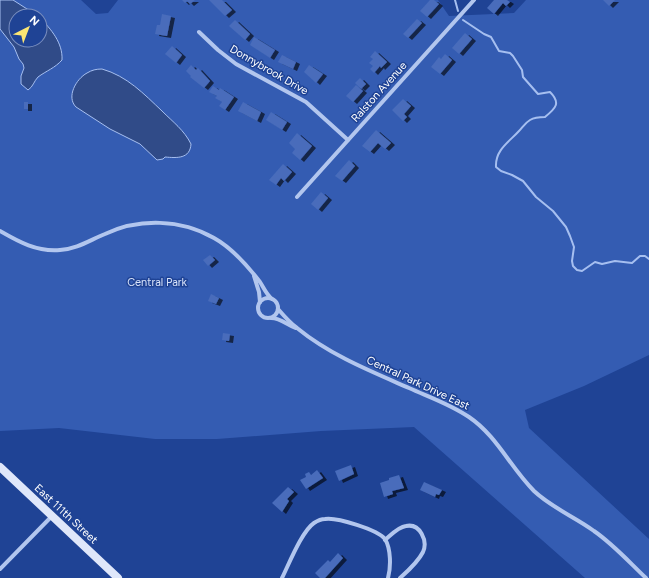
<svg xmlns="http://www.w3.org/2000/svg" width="649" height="578" viewBox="0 0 649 578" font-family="Figtree,sans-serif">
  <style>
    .green { fill: #345cb2; fill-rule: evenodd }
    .water { fill: #304b88; stroke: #a6bff0 }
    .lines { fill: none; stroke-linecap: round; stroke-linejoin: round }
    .stream { stroke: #a6bff0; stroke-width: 2 }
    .building { fill: #486cbb; filter: url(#shadow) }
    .street { stroke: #b2c6ee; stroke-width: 4 }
    .secondary { stroke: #dfe7fa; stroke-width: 8 }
    .labels { text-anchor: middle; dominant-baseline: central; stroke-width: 3; stroke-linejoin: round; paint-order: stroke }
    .street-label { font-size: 11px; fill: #fff; stroke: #1f4395 }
    .park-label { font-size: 11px; fill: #d8e3fa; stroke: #1f4395 }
  </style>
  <defs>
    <filter id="shadow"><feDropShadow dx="4" dy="2" stdDeviation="0" flood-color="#0009"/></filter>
  </defs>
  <rect width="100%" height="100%" fill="#1f4395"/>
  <path class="green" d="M0,0h81l15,14 12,-1 10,-13h320l11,16 65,-3 12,-13h123v355l-65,31 -59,24 4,18 120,111v39h-64l-171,-151 -93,4 -104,8h-62l-96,-11 -59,3zM16,16h24v24h-24z"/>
  <g class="water">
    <path d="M0,0h13l25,16h-22v24h24v-22c11,11 23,25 22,42 -7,8 -16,11 -24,17 -4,4 -5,10 -10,13l-7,-6v-8l3,-8 -1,-4 -4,-5 -5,-12 -14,-18z"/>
    <path d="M102,69c25,7 42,25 60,42 11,11 22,19 29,33 -1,15 -14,14 -26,13l-2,2 -6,1 -17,-16 -30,-15 -34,-22c-10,-10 0,-28 11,-34 5,-3 9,-4 15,-4z"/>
  </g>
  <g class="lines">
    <g class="stream">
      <polyline points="455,0 458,11"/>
      <path d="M463,20l21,14 7,3 8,14 11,2 3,3 9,14 1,7 15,17 12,-2c11,11 6,16 -5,25 -5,0 -10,0 -15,3 -5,3 -7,7 -11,11 -10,11 -24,19 -23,36l5,4 11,4 11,6 13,16 17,14 13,16 4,9 4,11 -2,14 1,5 4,4 5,1 13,-9 7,2 13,-3 17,2 8,-7h5l4,3"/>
    </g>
  </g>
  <g class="building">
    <polygon points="182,0 195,0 190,4 187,1 185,3"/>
    <polygon points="209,0 222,0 232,10 225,16"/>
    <polygon points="430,0 434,0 439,4 427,17 420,11"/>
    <polygon points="494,0 507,0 510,2 506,6 503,3 494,14 487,8"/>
    <polygon points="603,0 615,0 609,6"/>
    <polygon points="162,14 171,16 167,36 155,34 157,25 160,25"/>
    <polygon points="417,19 422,23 408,38 403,34"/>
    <polygon points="235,20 250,34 245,40 229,26"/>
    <polygon points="465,33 472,39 459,54 452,48"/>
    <polygon points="254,37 275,50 270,58 250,45"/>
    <polygon points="172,46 182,55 176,63 165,54"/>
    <polygon points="375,51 387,62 381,68 380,66 374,73 370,69 373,66 369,63 373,59 370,57"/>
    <polygon points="445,54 452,60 440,74 431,67 439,57 441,59"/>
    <polygon points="282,55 296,62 293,69 278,62"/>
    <polygon points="191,65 196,70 198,68 210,81 204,88 190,77 191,76 186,71"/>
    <polygon points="309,65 323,74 316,83 304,72"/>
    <polygon points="360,78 366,84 361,89 355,83"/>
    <polygon points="356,85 363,91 353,102 346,96"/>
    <polygon points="213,86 219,90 220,88 234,97 225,110 219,106 222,102 215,98 217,96 209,92"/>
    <polygon points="403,99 411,106 404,114 407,117 403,121 392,110"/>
    <rect x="24" y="102" width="4" height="7"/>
    <polygon points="243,102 261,112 257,121 238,111"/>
    <polygon points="271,112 287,122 282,130 266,120"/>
    <polygon points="376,130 391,143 385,149 378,143 370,152 362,146"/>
    <polygon points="297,133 312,146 300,160 292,153 295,149 289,143"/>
    <polygon points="349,160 355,166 342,181 335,176"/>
    <polygon points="283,164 292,172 284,181 281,178 276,185 269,180"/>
    <polygon points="321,192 328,198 318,210 311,204"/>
    <polygon points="210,255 215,260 208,266 203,260"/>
    <polygon points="211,294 219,298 216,304 208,301"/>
    <polygon points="223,333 230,334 229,341 222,340"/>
    <polygon points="351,465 354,474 339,481 335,471"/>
    <polygon points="317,470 323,478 306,489 300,480 306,477 305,474 309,472 311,475"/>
    <polygon points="399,475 404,488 392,491 393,494 384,497 380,483 389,480 389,478"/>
    <polygon points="424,482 442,490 439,495 436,494 435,497 420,490"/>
    <polygon points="288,487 294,492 287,499 289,501 282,512 272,503"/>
    <polygon points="338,553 343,558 325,578 320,578 315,573 328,560 330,562"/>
  </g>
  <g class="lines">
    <g class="street">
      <polyline points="199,32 218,50 236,64 306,102 348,140"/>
      <polyline points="297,197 474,0"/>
      <path d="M0,231c19,11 37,21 60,19 17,-1 30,-10 45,-16 34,-16 76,-15 109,4 18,10 33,27 46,44 4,6 6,12 12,17"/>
      <polyline points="254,276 259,292 260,302"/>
      <circle cx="268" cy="308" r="10"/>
      <path d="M278,309c6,7 12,14 19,19 33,27 73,43 112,60 20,9 41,16 60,29 28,19 41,50 65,74 18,17 41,26 60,40 19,13 35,31 52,47"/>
      <path d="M271,318c10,0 16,7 25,10"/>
      <path d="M385,540c6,-5 13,-13 21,-14 14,-3 22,15 17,26 -5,10 -15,19 -23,26"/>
      <polyline points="0,569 52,516"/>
      <path d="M282,578c7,-14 20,-47 32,-55 3,-2 7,-4 11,-4 12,-2 53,11 60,20 6,10 6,28 3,39"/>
    </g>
    <polyline class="secondary" points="0,467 118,578"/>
  </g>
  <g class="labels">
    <g class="street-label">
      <text transform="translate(269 70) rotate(30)">Donnybrook Drive</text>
      <text transform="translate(379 92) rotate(-48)">Ralston Avenue</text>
      <text transform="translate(418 383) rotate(25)">Central Park Drive East</text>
      <text transform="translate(66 514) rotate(43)">East 111th Street</text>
    </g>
    <g class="park-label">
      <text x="157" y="282">Central Park</text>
    </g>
  </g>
  <g transform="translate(28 28) rotate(42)"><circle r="19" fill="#1f4395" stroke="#798ebf"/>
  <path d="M0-3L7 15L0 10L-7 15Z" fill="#fce673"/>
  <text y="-6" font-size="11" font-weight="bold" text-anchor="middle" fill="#ffffff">N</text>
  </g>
</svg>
